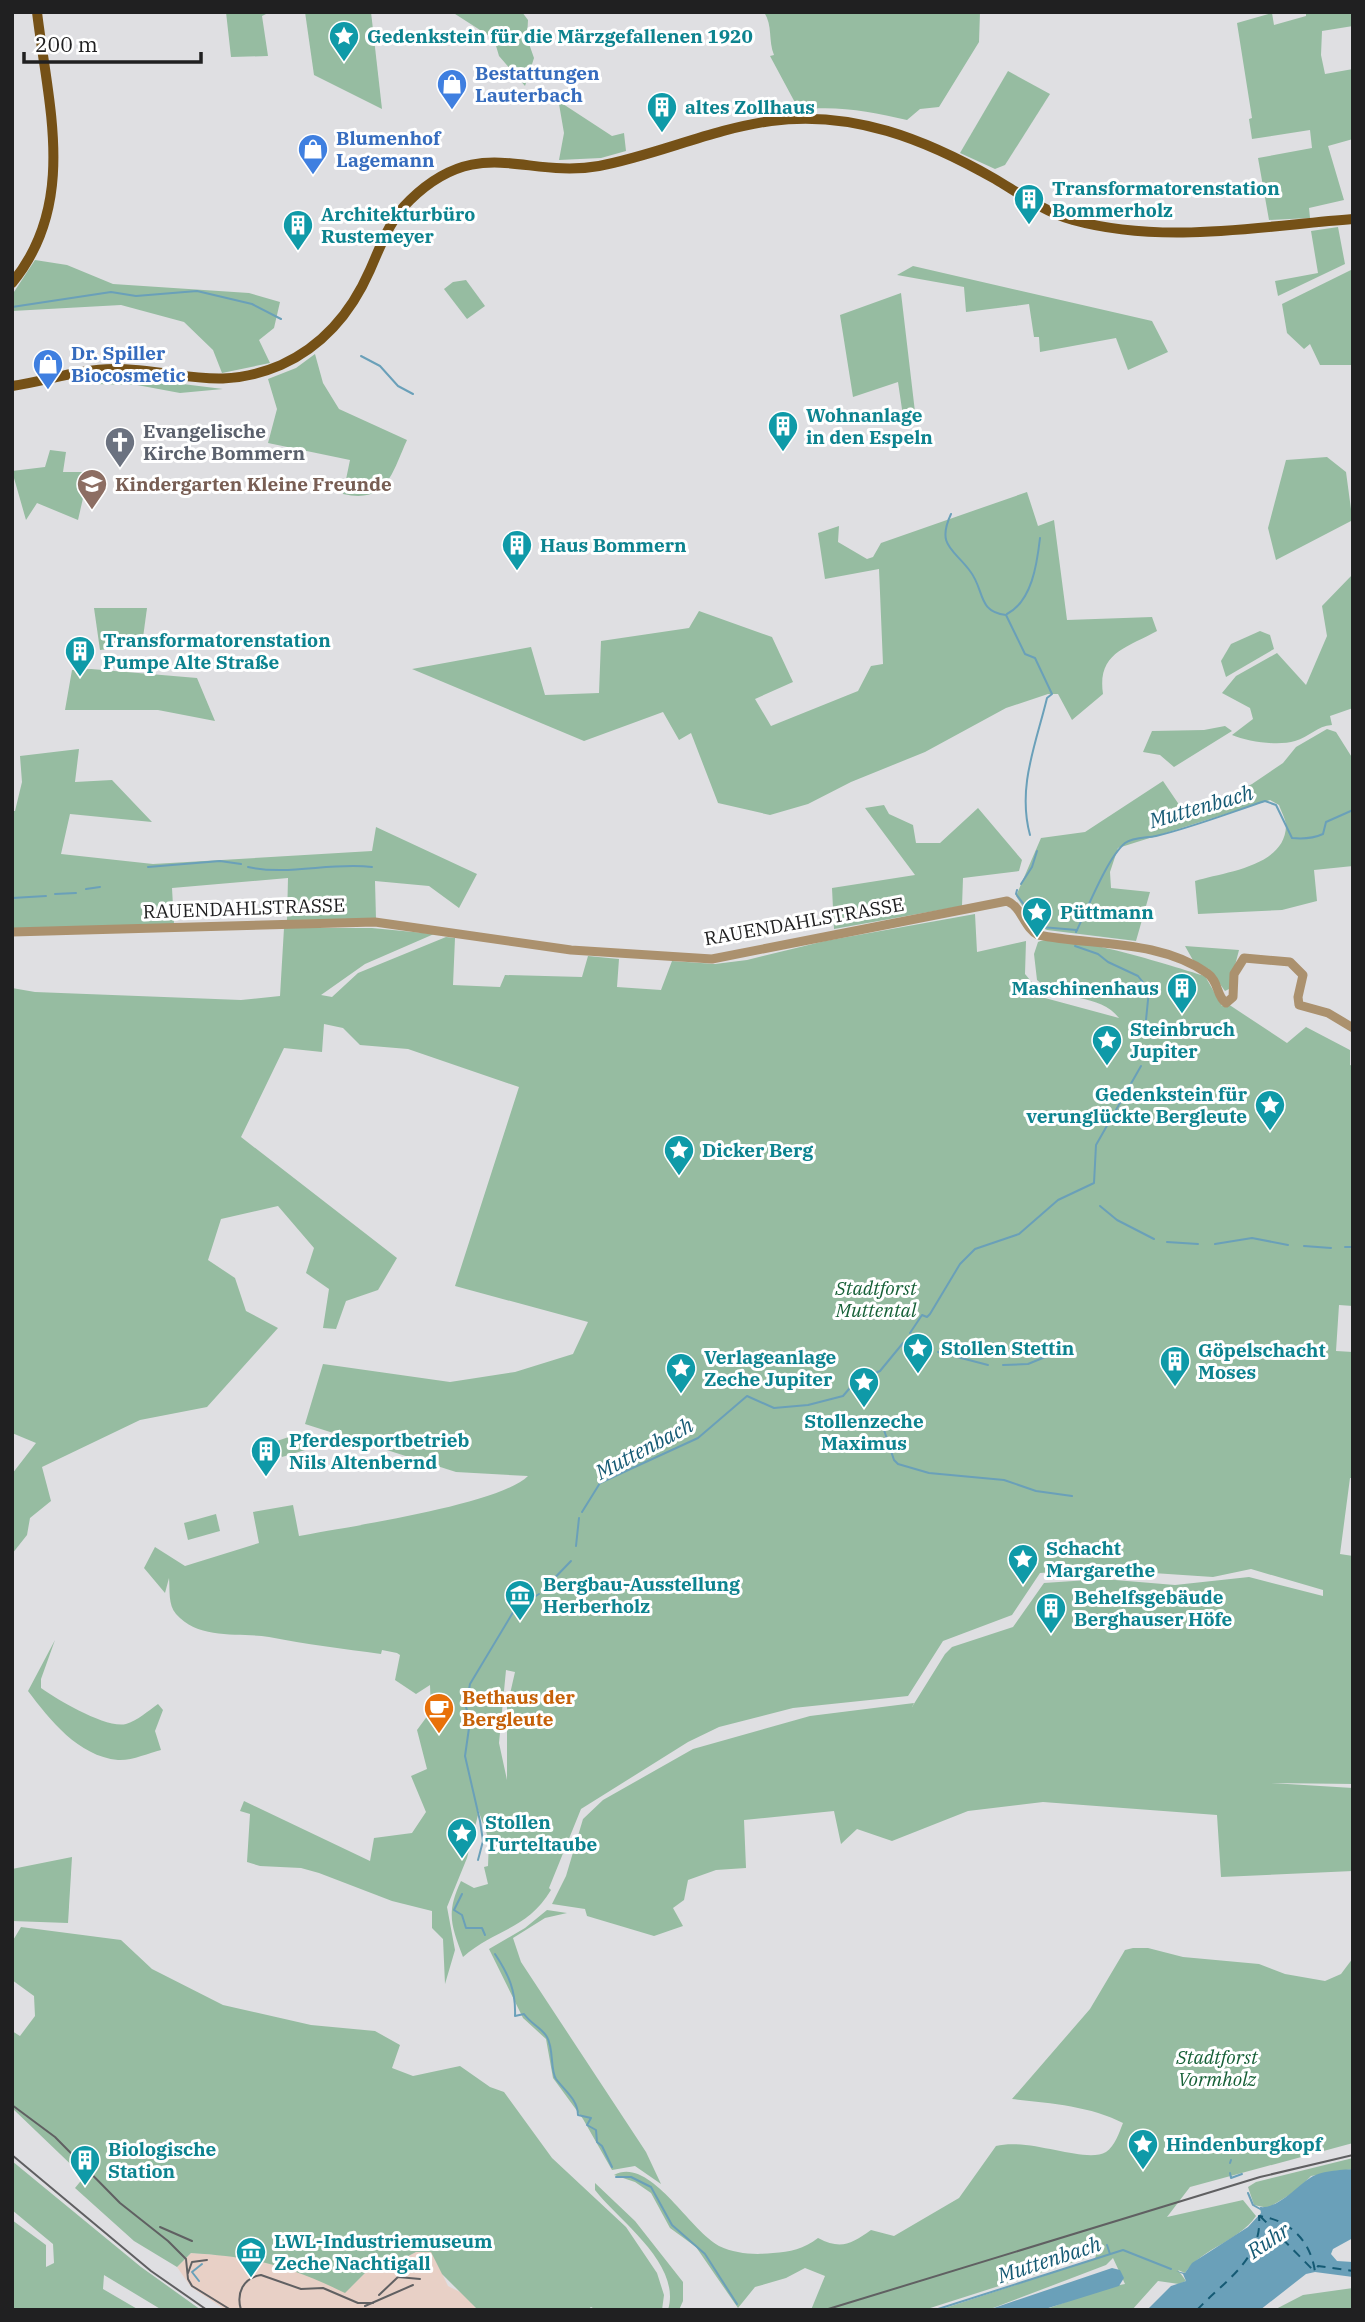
<svg xmlns="http://www.w3.org/2000/svg" width="1365" height="2322" viewBox="0 0 1365 2322" font-family="'IBM Plex Serif',serif">
  <style>
    .industrial { fill: #e8d0c6 }
    .green { fill: #96bca1; fill-rule: evenodd }
    .water { fill: #6aa0b9 }
    .lines { fill: none; stroke-linecap: round; stroke-linejoin: round }
    .stream { stroke: #6aa0b9; stroke-width: 2 }
    .ferry { stroke: #155a74; stroke-width: 2; stroke-dasharray: 9 7; stroke-linecap: butt }
    .minor { stroke: #ab916e; stroke-width: 9 }
    .major { stroke: #755117; stroke-width: 10 }
    .rail { stroke: #606062; stroke-width: 2 }
    .labels { text-anchor: middle; dominant-baseline: central; stroke-width: 6; stroke-linejoin: round; paint-order: stroke }
    .culture-label { font-size: 19px; font-weight: bold; fill: #0d838f; stroke: #fff; text-anchor: start }
    .shop-label { font-size: 19px; font-weight: bold; fill: #366cbe; stroke: #fff; text-anchor: start }
    .worship-label { font-size: 19px; font-weight: bold; fill: #5b616d; stroke: #fff; text-anchor: start }
    .education-label { font-size: 19px; font-weight: bold; fill: #785e54; stroke: #fff; text-anchor: start }
    .street-label { font-size: 19px; fill: #202021; stroke: #fff }
    .park-label { font-size: 19px; font-style: italic; fill: #166037; stroke: #fff }
    .food-label { font-size: 19px; font-weight: bold; fill: #c56008; stroke: #fff; text-anchor: start }
    .water-label { font-size: 21px; font-style: italic; fill: #155a74; stroke: #fff }
  </style>
  <rect width="100%" height="100%" fill="#dfdfe2"/>
  <polygon class="industrial" points="416,2252 432,2252 448,2286 462,2293 478,2310 226,2310 191,2287 177,2267 191,2253 236,2256 297,2269 345,2292 367,2271 395,2263"/>
  <g class="green">
    <polygon points="226,12 270,12 262,16 268,56 231,57"/>
    <polygon points="305,12 371,12 382,109 314,75"/>
    <polygon points="452,12 522,12 528,20 527,38 534,58 525,86 499,56 494,39"/>
    <path d="M764,12h216l-1,30 -40,65 -19,2 -13,11c-36,-8 -70,-15 -108,-10l-29,-54 4,-1c-6,-15 -1,-29 -10,-43z"/>
    <polygon points="1306,12 1353,12 1353,26 1322,31 1321,55 1325,74 1353,69 1353,139 1328,146 1344,200 1309,208 1310,218 1269,220 1258,158 1312,148 1310,130 1252,139 1249,119 1252,118 1237,23 1272,13 1274,25 1306,16"/>
    <polygon points="1008,71 1050,94 1005,165 995,169 960,153"/>
    <polygon points="559,104 563,104 612,136 624,133 626,151 601,158 559,160 564,133"/>
    <polygon points="1338,227 1345,264 1278,296 1275,281 1318,273 1311,231"/>
    <polygon points="35,260 67,265 113,284 249,293 280,302 274,328 259,340 270,363 222,373 213,350 184,322 121,305 12,311 12,295"/>
    <polygon points="913,266 1152,321 1168,352 1128,370 1116,338 1040,352 1039,337 1034,337 1029,304 966,312 964,287 897,275"/>
    <polygon points="1353,269 1353,365 1320,365 1310,344 1304,349 1287,333 1282,304"/>
    <polygon points="466,280 485,306 467,319 444,289 453,282"/>
    <polygon points="901,293 915,412 903,416 898,382 853,397 840,315"/>
    <path d="M315,354l8,29 16,26 68,31c-15,33 -20,64 -64,54l7,-34 -82,-17 9,-34 -9,-30 28,-11z"/>
    <polygon points="101,377 134,378 223,389 180,393 137,385 95,384"/>
    <polygon points="50,450 66,452 63,472 89,472 78,520 37,503 26,520 12,471 45,467"/>
    <polygon points="1327,457 1346,472 1353,524 1351,521 1276,560 1268,528 1286,460"/>
    <path d="M1027,492l11,34 16,-6 13,100 85,-3 5,14c-31,17 -60,22 -54,63l-31,26 -14,-26h-10l-42,14 -81,44 -74,30 -43,22 -38,11 -52,-12 -27,-70 -12,7 -16,-28 -79,29 -172,-72 119,-22 14,48 54,-2 2,-52 88,-13 10,-17 73,26 21,45 -38,17 16,27 87,-35 13,-25 12,-2 -4,-95 -54,10 -7,-46 21,-7 -1,16 29,17 6,-2 8,-14z"/>
    <path d="M1353,565v143l-23,8 2,9c-15,1 -23,12 -37,16 -16,5 -47,1 -63,-6l21,-16 -3,-11 -28,-15 14,-17 41,-23 29,32 21,-49 -5,-30 30,-31z"/>
    <polygon points="147,608 142,645 100,650 94,608"/>
    <polygon points="1260,631 1270,635 1274,649 1226,677 1221,661 1231,644"/>
    <polygon points="91,669 197,678 215,721 158,710 65,710 72,670"/>
    <polygon points="1225,726 1232,731 1174,767 1160,755 1143,752 1152,731 1204,730"/>
    <path d="M1327,729l9,3 17,27v107l-39,4 3,31 -35,9 -84,4 -3,-33c29,-9 90,-14 91,-55 0,-6 -5,-15 -7,-21l-9,-5 -152,48 -8,24 1,16 39,4 -14,49 -89,-11 -13,-6 -18,-28 25,-58 44,-6 78,-51 21,31 33,-10 35,-18 31,-21 13,-16z"/>
    <polygon points="79,749 75,782 112,780 152,822 70,814 61,854 153,864 372,851 376,827 477,874 459,908 429,886 375,881 376,919 287,920 288,878 172,888 174,924 12,929 12,811 15,811 22,782 20,756"/>
    <polygon points="884,805 889,814 913,825 916,843 940,843 978,808 1022,860 1019,871 963,878 962,906 834,929 832,888 915,875 865,808"/>
    <path d="M975,914l2,38 49,-11 -1,33 20,24 74,20c-19,-25 -59,-16 -82,-38l-3,-26 4,-12c23,-12 138,25 167,34l17,30 6,-2 59,39 19,-16 44,23v15l3,1v240l-14,-1 -3,46 17,1v126h-3l-10,76 13,2v228l-82,-1 82,5v83l-132,6 -4,-62 -174,-13 -75,9 -76,30 -35,-12 -16,15 -7,-33 -90,9 2,48 -30,2 -28,10 -4,20 -11,8 10,18 -29,10 -67,-20 -2,-7 -33,-5 14,-28 17,-57 20,-19 90,-51 117,-33 104,-13 -2,4 33,-53 7,-7 61,-20 31,-44 59,-4 72,6 74,-8 74,19v-6l-72,-21 -38,8 -120,-8 -53,4 -28,42 -69,26 -35,55 -115,12 -74,19 -31,15 -107,67 -32,79 2,2c-24,40 -56,39 -88,67 -12,-32 -17,-44 -2,-76l13,7 14,-4 -4,-17 4,-1 1,-26 -13,-36 2,11 -11,43 -20,49 8,43 -10,34 -2,-45 -11,-11v-17l-40,-10 -73,-28 -18,-5 -41,-2 -13,-4 3,-48 -10,-3 4,-10 126,60 4,-23 38,-5 14,-21 -15,-36 16,-7 -10,-39 14,-19 -1,-26 -14,9 -21,-14 5,-25 -3,-2 -15,-3 -1,4c-37,-5 -76,-10 -112,-17 -30,-5 -69,4 -93,-23 -8,-9 -6,-24 -7,-36l-4,15 -21,-25 11,-21 30,19 74,-23 -6,-31 40,-7 6,31c47,-9 200,-31 229,-60l-72,-4 -151,-48 18,-60 127,18 65,-10 58,-18 15,-32 -133,-36 64,-199 -111,-38 -48,-4 -17,-17 -19,-4 -2,28 -38,-4 -43,89 156,121 -19,32 -32,11 -10,28 -13,-1 6,-39 -23,-16 8,-25 -36,-42 -57,13 -13,41 27,18 11,33 32,17 -71,79 -67,13 -98,47 9,34 -21,17 -3,17 -15,19v-80l24,-31 -24,-10v-445l23,4 206,8 39,-4 4,-68h88l62,6 -69,30 -44,31 11,2 26,-24 88,-36 9,1 -2,47 47,2 5,-12 77,2 6,-21 31,3 -2,28 44,3 11,-29 43,3 32,-4 78,-19zM506,1670l9,2 -8,35v73l-8,-37z"/>
    <polygon points="1185,946 1239,950 1229,989 1225,991 1209,969 1194,962"/>
    <polygon points="309,1430 315,1447 282,1457 277,1441"/>
    <polygon points="216,1514 220,1531 188,1540 184,1523"/>
    <path d="M55,1640l-14,39v9c17,12 66,41 85,36 11,-3 22,-13 32,-20l5,6 -8,21 6,19c-12,3 -30,11 -43,10 -40,-4 -68,-40 -90,-69z"/>
    <polygon points="72,1857 68,1923 12,1921 12,1869"/>
    <polygon points="547,1910 567,1913 545,1918 513,1938 521,1962 646,2152 661,2184 635,2166 612,2170 583,2119 553,2078 546,2039 523,2018 489,1949 525,1928"/>
    <path d="M21,1927l100,13 31,29 71,36 88,20 64,6 25,14 -8,23 21,8 47,-10 30,21 14,5 48,66 74,69 31,46 7,22 -2,15h-65l-6,-3 -4,3h-109l-36,-36 -11,-22h-15l-21,11 -28,8 -22,22c-57,-28 -92,-36 -154,-40l-14,14 -43,-26 -59,-53 9,-11 -72,-69v-77l8,5 15,-20 -1,-20 -22,-16v-38z"/>
    <path d="M1133,1948h15l35,9 76,7 26,10 40,7 16,-7 12,-16v185l-163,44 -23,30 76,-17 13,16c-18,26 -54,32 -71,57l-7,-3 8,11 -7,3 -21,-3 -26,29h-88l60,-22 21,-4 -12,-26 -7,7 -118,45h-49l156,-51 1,-4 -172,55h-113l14,-34 -20,-8 -19,10 -31,9 -17,21 -42,-61 -26,-19 -19,-35 -16,-11 -21,-7c36,-19 74,54 105,71 17,8 36,9 54,7 17,-1 31,-4 45,-15 23,12 33,6 53,-8l23,6 65,-38 37,-52c34,-9 89,18 110,6 9,-6 13,-19 17,-29 -32,-17 -75,-20 -111,-24l78,-90 35,-59z"/>
    <polygon points="1353,2158 1353,2169 1311,2176 1296,2191 1268,2208 1254,2205 1248,2187 1256,2182"/>
    <polygon points="12,2161 141,2267 201,2310 162,2310 104,2275 103,2289 139,2310 12,2310 12,2220 46,2245 46,2267 54,2263 53,2244 12,2210"/>
    <path d="M595,2183l40,38 48,61v19l-4,9h-11c14,-46 -49,-89 -73,-120z"/>
    <polygon points="1353,2288 1353,2310 1274,2310 1303,2295"/>
  </g>
  <g class="water">
    <path d="M1353,2169v69l-20,11 -2,5 6,7 16,1v15l-38,-5 -9,2 -46,36h-113l24,-24 15,-5 -3,-7 -7,-3 9,2 7,-10 56,-36 13,-14 -1,-6c18,2 36,-20 50,-29 9,-7 31,-8 43,-9z"/>
    <polygon points="1112,2268 1120,2270 1124,2278 1119,2286 1042,2310 988,2310"/>
  </g>
  <g class="lines">
    <g class="stream">
      <polyline points="12,307 111,292 136,296 197,291 252,304 281,319"/>
      <polyline points="361,356 380,366 398,386 413,394"/>
      <path d="M951,514c-15,32 3,35 19,57 15,19 7,41 36,44l19,39 10,4 17,36 -5,4c-11,46 -30,89 -17,137"/>
      <path d="M1007,614c25,-13 30,-50 33,-76"/>
      <polyline points="148,867 220,861 241,864"/>
      <path d="M248,867c41,9 82,-5 124,0"/>
      <polyline points="1021,884 1032,867 1037,851"/>
      <polyline points="86,889 100,887"/>
      <polyline points="1017,890 1016,894 1041,927 1077,930"/>
      <polyline points="55,894 76,893"/>
      <polyline points="12,898 46,896"/>
      <path d="M1076,932c11,-22 31,-74 49,-89 8,-6 22,-5 31,-7 37,-9 73,-23 109,-35l11,4 16,33c9,1 22,0 31,-4l3,-12 27,-12"/>
      <polyline points="1075,946 1098,954 1108,962 1138,976 1149,990 1146,1020"/>
      <polyline points="1100,1206 1117,1220 1154,1239"/>
      <polyline points="1167,1242 1198,1244"/>
      <polyline points="1215,1244 1252,1238 1288,1245"/>
      <polyline points="1304,1246 1331,1248"/>
      <polyline points="1345,1247 1353,1247"/>
      <polyline points="910,1333 922,1315 927,1317 930,1314 960,1264 975,1249 1019,1234 1058,1200 1094,1183 1096,1145 1141,1066"/>
      <polyline points="938,1352 988,1365"/>
      <polyline points="1003,1365 1028,1364 1050,1355"/>
      <polyline points="884,1430 894,1460 898,1464 929,1473 1004,1480 1036,1491 1072,1496"/>
      <polyline points="582,1512 600,1483 698,1438 747,1396 774,1408 808,1405 843,1396 855,1382 880,1371 903,1343"/>
      <polyline points="576,1546 579,1518"/>
      <polyline points="542,1591 571,1561"/>
      <polyline points="478,1860 483,1841 480,1821 465,1756 470,1721 466,1707 470,1684 515,1609 539,1594"/>
      <polyline points="462,1894 454,1910 462,1915 466,1928 482,1928 485,1935"/>
      <path d="M495,1954c14,21 21,37 20,62l9,-2c7,10 19,15 23,23 7,12 3,33 9,42 9,12 22,21 22,36l13,3 -4,7 9,5 1,12 5,4 10,21"/>
      <polyline points="1230,2163 1231,2160"/>
      <polyline points="1230,2173 1231,2178 1242,2174"/>
      <polyline points="616,2177 631,2177 651,2187 672,2225 705,2254 737,2304"/>
      <polyline points="1248,2193 1253,2205 1262,2210"/>
      <polyline points="1107,2245 1110,2254"/>
      <polyline points="199,2281 192,2272 202,2264"/>
      <polyline points="935,2310 1123,2250 1171,2269"/>
    </g>
    <g class="ferry">
      <polyline points="1260,2216 1315,2272"/>
      <path d="M1197,2310c26,-28 66,-51 62,-94 31,4 52,25 56,56l3,-6 35,5"/>
    </g>
    <path class="minor" d="M12,932l363,-10 196,28 141,9 295,-58c15,6 17,27 31,34 55,11 120,4 169,38 12,8 9,23 19,30l7,-6 1,-23 10,-16 46,4 13,13 -5,22 1,8 29,8 25,15"/>
    <g class="major">
      <path d="M12,283c66,-80 36,-178 25,-271"/>
      <path d="M12,386c34,-5 68,-17 102,-17 64,0 102,24 167,-4 42,-19 71,-54 89,-95 11,-25 20,-51 40,-70 69,-67 115,-21 189,-34 58,-11 113,-37 172,-45 81,-11 154,18 224,58 25,15 50,33 78,41 91,25 188,6 280,-1"/>
    </g>
    <g class="rail">
      <polyline points="12,2105 55,2137 120,2203 168,2241 186,2259 188,2279 192,2286 231,2310"/>
      <polyline points="12,2155 151,2271 207,2310"/>
      <polyline points="160,2227 192,2241"/>
      <polyline points="188,2273 192,2262 207,2260"/>
      <polyline points="379,2295 398,2277 420,2279"/>
      <polyline points="365,2306 413,2285"/>
      <path d="M241,2310c-5,-17 2,-32 20,-35l40,14 22,-1 35,15h15"/>
      <polyline points="825,2310 1260,2177 1353,2155"/>
    </g>
  </g>
  <defs>
    <g id="sight-pin" transform="scale(1.575)"><path d="M0 17L-7.5 6A9.5 9.5 0 1 1 7.5 6Z" fill="#0f9aa8" stroke="#fff"/><path d="M0-6L1.8-2.2L6-1.7L2.9 1.2L3.7 5.4L0 3.3L-3.7 5.4L-2.9 1.2L-6-1.7L-1.8-2.2Z" fill="#fff"/></g>
    <g id="shop-pin" transform="scale(1.575)"><path d="M0 17L-7.5 6A9.5 9.5 0 1 1 7.5 6Z" fill="#3f7fe0" stroke="#fff"/><path d="M-5-2.5h2.3a2.7 3.5 0 0 1 5.4 0H5L5.5 6h-11ZM-1.5-2.5h3a1.5 2.3 0 0 0-3 0Z" fill="#fff"/></g>
    <g id="building-pin" transform="scale(1.575)"><path d="M0 17L-7.5 6A9.5 9.5 0 1 1 7.5 6Z" fill="#0f9aa8" stroke="#fff"/><path d="M-4-6H4V6H1V3H-1V6H-4ZM-2.5-4.3h1.7v1.8h-1.7ZM.8-4.3h1.7v1.8H.8ZM-2.5-1h1.7V.8h-1.7ZM.8-1h1.7V.8H.8Z" fill="#fff"/></g>
    <g id="church-pin" transform="scale(1.575)"><path d="M0 17L-7.5 6A9.5 9.5 0 1 1 7.5 6Z" fill="#6b7280" stroke="#fff"/><path d="M-1.2-6h2.4v3.5h3.3v2.4h-3.3V6h-2.4V-.1h-3.3v-2.4h3.3Z" fill="#fff"/></g>
    <g id="school-pin" transform="scale(1.575)"><path d="M0 17L-7.5 6A9.5 9.5 0 1 1 7.5 6Z" fill="#8d6e63" stroke="#fff"/><path d="M0-5L7-2L0 1L-7-2ZM-4 1L0 2.5L4 1V4Q0 6-4 4Z" fill="#fff"/></g>
    <g id="museum-pin" transform="scale(1.575)"><path d="M0 17L-7.5 6A9.5 9.5 0 1 1 7.5 6Z" fill="#0f9aa8" stroke="#fff"/><path d="M0-6L6-3V-2H-6V-3ZM-5-1h2V3h-2ZM-1-1h2V3h-2ZM3-1h2V3H3ZM-6 4H6V6H-6Z" fill="#fff"/></g>
    <g id="cafe-pin" transform="scale(1.575)"><path d="M0 17L-7.5 6A9.5 9.5 0 1 1 7.5 6Z" fill="#e8710a" stroke="#fff"/><path d="M-5.5-4.5H6V0H3Q3 3.5 0 3.5H-2.5Q-5.5 3.5-5.5 0ZM3-3.2v2h1.7v-2ZM-6 4.5H4V6H-6Z" fill="#fff"/></g>
  </defs>
  <g fill-rule="evenodd">
    <use href="#sight-pin" x="344" y="36"/>
    <use href="#shop-pin" x="452" y="84"/>
    <use href="#building-pin" x="662" y="107"/>
    <use href="#shop-pin" x="313" y="149"/>
    <use href="#building-pin" x="1029" y="199"/>
    <use href="#building-pin" x="298" y="225"/>
    <use href="#shop-pin" x="48" y="364"/>
    <use href="#building-pin" x="783" y="426"/>
    <use href="#church-pin" x="120" y="442"/>
    <use href="#school-pin" x="92" y="484"/>
    <use href="#building-pin" x="517" y="545"/>
    <use href="#building-pin" x="80" y="651"/>
    <use href="#sight-pin" x="1037" y="912"/>
    <use href="#building-pin" x="1182" y="988"/>
    <use href="#sight-pin" x="1107" y="1040"/>
    <use href="#sight-pin" x="1270" y="1105"/>
    <use href="#sight-pin" x="679" y="1150"/>
    <use href="#sight-pin" x="918" y="1348"/>
    <use href="#building-pin" x="1175" y="1361"/>
    <use href="#sight-pin" x="681" y="1368"/>
    <use href="#sight-pin" x="864" y="1382"/>
    <use href="#building-pin" x="266" y="1451"/>
    <use href="#sight-pin" x="1023" y="1559"/>
    <use href="#museum-pin" x="520" y="1595"/>
    <use href="#building-pin" x="1051" y="1608"/>
    <use href="#cafe-pin" x="439" y="1708"/>
    <use href="#sight-pin" x="462" y="1833"/>
    <use href="#sight-pin" x="1143" y="2144"/>
    <use href="#building-pin" x="85" y="2160"/>
    <use href="#museum-pin" x="251" y="2252"/>
  </g>
  <g class="labels">
    <g class="culture-label">
      <text x="367" y="36">Gedenkstein für die Märzgefallenen 1920</text>
      <text x="685" y="107">altes Zollhaus</text>
      <text x="1052" y="188">Transformatorenstation<tspan x="1052" dy="22">Bommerholz</tspan></text>
      <text x="321" y="214">Architekturbüro<tspan x="321" dy="22">Rustemeyer</tspan></text>
      <text x="806" y="415">Wohnanlage<tspan x="806" dy="22">in den Espeln</tspan></text>
      <text x="540" y="545">Haus Bommern</text>
      <text x="103" y="640">Transformatorenstation<tspan x="103" dy="22">Pumpe Alte Straße</tspan></text>
      <text x="1060" y="912">Püttmann</text>
      <text x="1159" y="988" text-anchor="end">Maschinenhaus</text>
      <text x="1130" y="1029">Steinbruch<tspan x="1130" dy="22">Jupiter</tspan></text>
      <text x="1247" y="1094" text-anchor="end">Gedenkstein für<tspan x="1247" dy="22">verunglückte Bergleute</tspan></text>
      <text x="702" y="1150">Dicker Berg</text>
      <text x="941" y="1348">Stollen Stettin</text>
      <text x="1198" y="1350">Göpelschacht<tspan x="1198" dy="22">Moses</tspan></text>
      <text x="704" y="1357">Verlageanlage<tspan x="704" dy="22">Zeche Jupiter</tspan></text>
      <text x="864" y="1421" text-anchor="middle">Stollenzeche<tspan x="864" dy="22">Maximus</tspan></text>
      <text x="289" y="1440">Pferdesportbetrieb<tspan x="289" dy="22">Nils Altenbernd</tspan></text>
      <text x="1046" y="1548">Schacht<tspan x="1046" dy="22">Margarethe</tspan></text>
      <text x="543" y="1584">Bergbau-Ausstellung<tspan x="543" dy="22">Herberholz</tspan></text>
      <text x="1074" y="1597">Behelfsgebäude<tspan x="1074" dy="22">Berghauser Höfe</tspan></text>
      <text x="485" y="1822">Stollen<tspan x="485" dy="22">Turteltaube</tspan></text>
      <text x="1166" y="2144">Hindenburgkopf</text>
      <text x="108" y="2149">Biologische<tspan x="108" dy="22">Station</tspan></text>
      <text x="274" y="2241">LWL-Industriemuseum<tspan x="274" dy="22">Zeche Nachtigall</tspan></text>
    </g>
    <g class="shop-label">
      <text x="475" y="73">Bestattungen<tspan x="475" dy="22">Lauterbach</tspan></text>
      <text x="336" y="138">Blumenhof<tspan x="336" dy="22">Lagemann</tspan></text>
      <text x="71" y="353">Dr. Spiller<tspan x="71" dy="22">Biocosmetic</tspan></text>
    </g>
    <g class="worship-label">
      <text x="143" y="431">Evangelische<tspan x="143" dy="22">Kirche Bommern</tspan></text>
    </g>
    <g class="education-label">
      <text x="115" y="484">Kindergarten Kleine Freunde</text>
    </g>
    <g class="street-label">
      <text transform="translate(244 908) rotate(-2)">RAUENDAHLSTRASSE</text>
      <text transform="translate(804 921) rotate(-10)">RAUENDAHLSTRASSE</text>
    </g>
    <g class="park-label">
      <text x="876" y="1288">Stadtforst<tspan x="876" dy="22">Muttental</tspan></text>
      <text x="1217" y="2057">Stadtforst<tspan x="1217" dy="22">Vormholz</tspan></text>
    </g>
    <g class="food-label">
      <text x="462" y="1697">Bethaus der<tspan x="462" dy="22">Bergleute</tspan></text>
    </g>
    <g class="water-label">
      <text transform="translate(1201 806) rotate(-16)">Muttenbach</text>
      <text transform="translate(644 1448) rotate(-28)">Muttenbach</text>
      <text transform="translate(1268 2240) rotate(-34)">Ruhr</text>
      <text transform="translate(1049 2259) rotate(-18)">Muttenbach</text>
    </g>
  </g>
  <rect width="1365" height="2322" fill="none" stroke="#202021" stroke-width="28"/>
  <path d="M24 52v10h177v-10" fill="none" stroke="#202021" stroke-width="3.5"/>
  <text x="35" y="52" font-size="21" fill="#202021" stroke="#ffffff" stroke-width="5" paint-order="stroke">200 m</text>
</svg>
